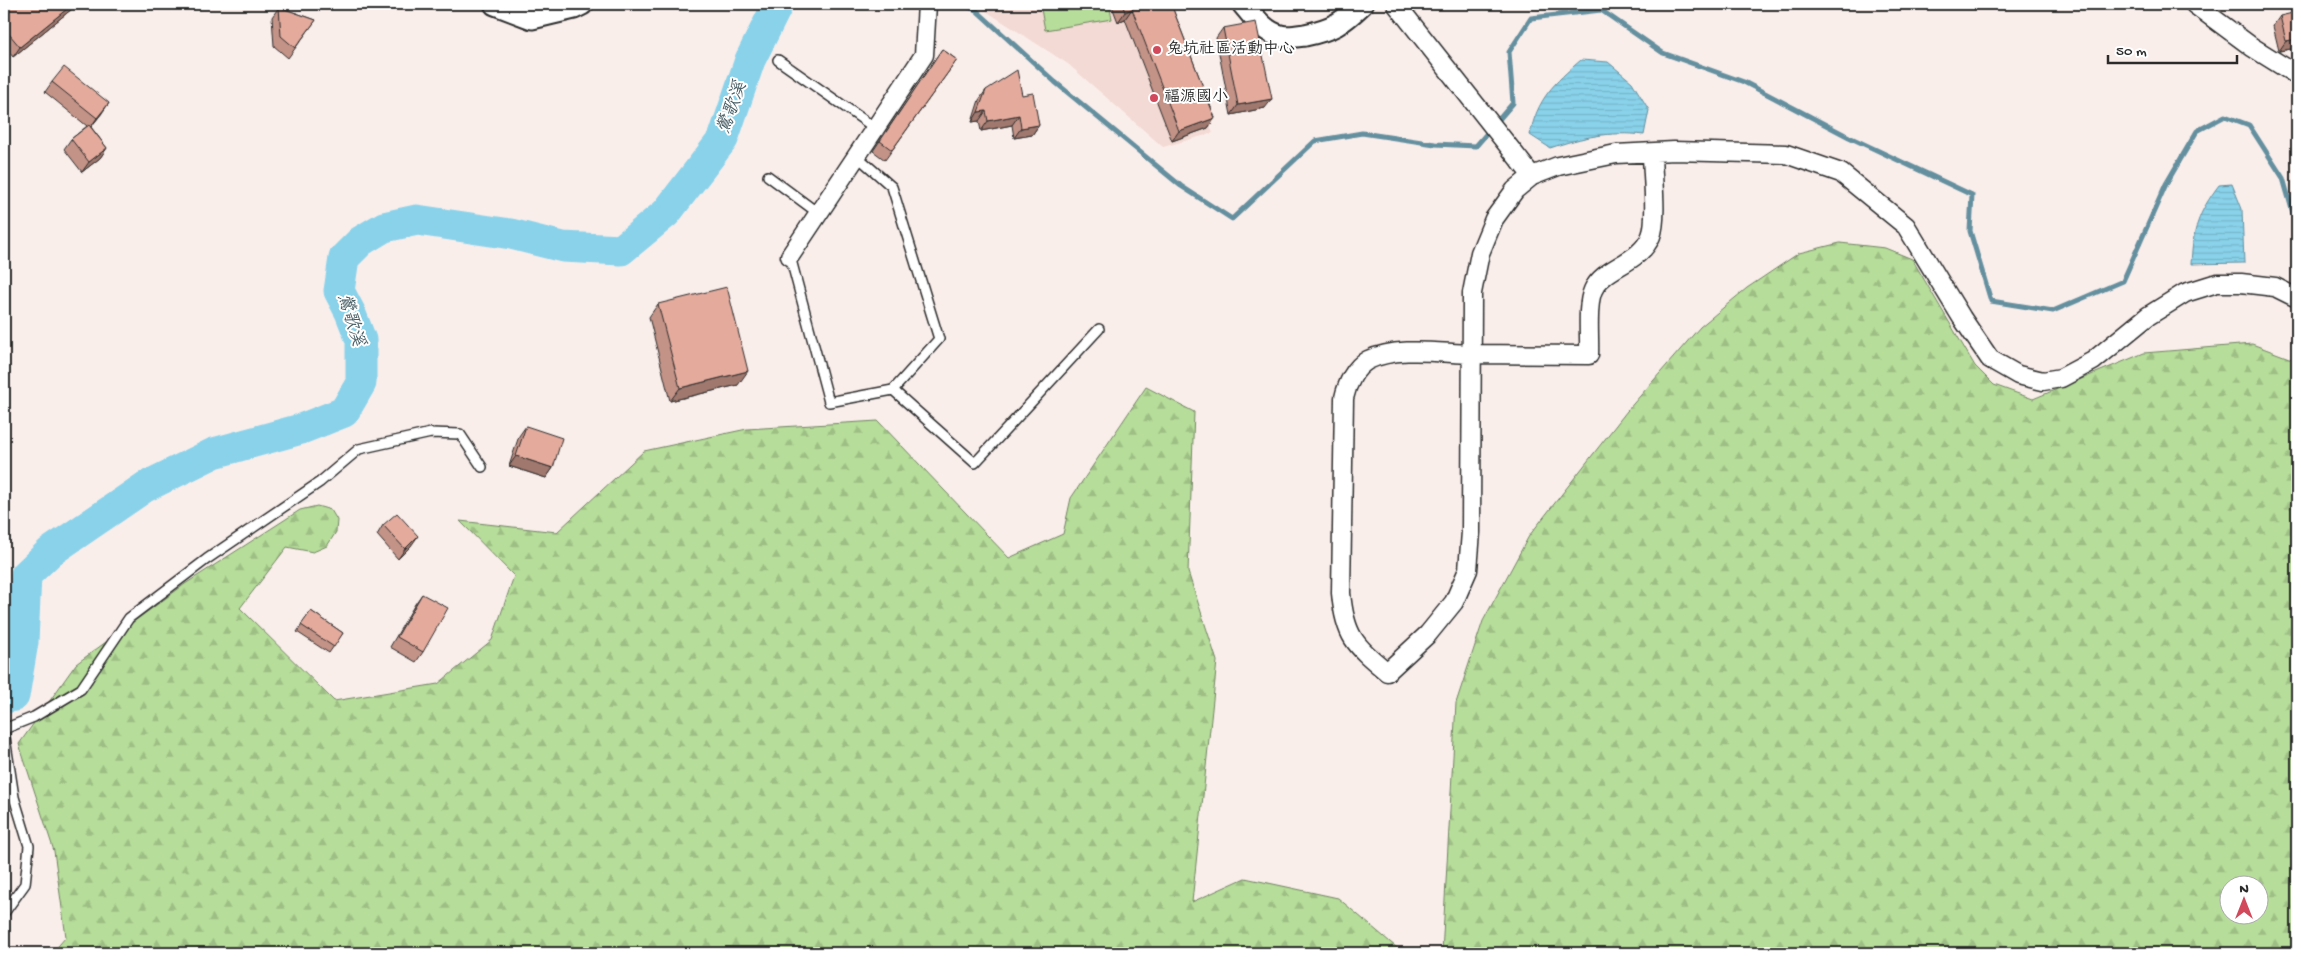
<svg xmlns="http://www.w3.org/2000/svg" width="2301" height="957" viewBox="0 0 2301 957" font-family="'Gochi Hand','LXGW WenKai TC',sans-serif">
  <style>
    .built { fill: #f3dad4 }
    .forest { fill: url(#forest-firs); stroke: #708462; fill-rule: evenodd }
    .green { fill: #b6dd99; stroke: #708462 }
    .water { fill: url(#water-rules); stroke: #638f9e }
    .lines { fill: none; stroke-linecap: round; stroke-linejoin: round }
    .stream { stroke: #638f9e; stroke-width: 5 }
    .river { stroke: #89d2ea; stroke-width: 31 }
    .service-casing { stroke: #2b2b2b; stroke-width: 12 }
    .minor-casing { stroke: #2b2b2b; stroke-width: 21 }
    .tertiary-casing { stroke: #2b2b2b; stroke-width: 25 }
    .service { stroke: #fff; stroke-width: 9 }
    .minor { stroke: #fff; stroke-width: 18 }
    .tertiary { stroke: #fff; stroke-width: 21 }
    .wall { fill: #c49387; stroke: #2b2b2b }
    .shaded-wall { fill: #a0786e; stroke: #2b2b2b }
    .building { fill: #e4ab9d; stroke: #2b2b2b }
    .poi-dot { fill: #d1495b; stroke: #fff; stroke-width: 2 }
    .labels { text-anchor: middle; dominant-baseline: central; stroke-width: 4; stroke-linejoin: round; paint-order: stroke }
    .poi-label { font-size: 16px; fill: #2b2b2b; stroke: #fff; text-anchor: start }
    .water-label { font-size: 18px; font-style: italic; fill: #475d64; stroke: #fff }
  </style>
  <defs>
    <pattern id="forest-firs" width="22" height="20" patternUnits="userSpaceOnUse" patternTransform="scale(1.25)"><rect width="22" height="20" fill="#b6dd99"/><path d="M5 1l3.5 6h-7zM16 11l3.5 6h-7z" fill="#9dbe84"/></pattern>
    <pattern id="water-rules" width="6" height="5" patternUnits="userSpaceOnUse" patternTransform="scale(1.25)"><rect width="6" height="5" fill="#89d2ea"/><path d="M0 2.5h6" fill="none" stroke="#76b4c9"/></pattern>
  </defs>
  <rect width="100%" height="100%" fill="#faeeeb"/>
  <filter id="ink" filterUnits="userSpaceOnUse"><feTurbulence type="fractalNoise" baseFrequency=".02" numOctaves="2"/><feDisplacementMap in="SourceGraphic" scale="10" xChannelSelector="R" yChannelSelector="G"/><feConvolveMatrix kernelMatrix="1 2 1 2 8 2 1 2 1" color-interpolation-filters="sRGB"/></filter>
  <g filter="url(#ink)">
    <polygon class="built" points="975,4 1163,4 1213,133 1163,147 1068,64"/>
    <g class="forest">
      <path d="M1840,243l45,5 27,11 63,107 19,19 39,14 111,-46 108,-9 45,17v592h-855l14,-250 27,-82 46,-85 98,-125 73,-84 47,-39 52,-35zM2228,884h30v30h-30z"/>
      <polygon points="1146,387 1194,412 1188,572 1217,661 1192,902 1245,878 1338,898 1403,953 52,953 66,937 54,851 19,744 76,664 185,584 300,510 317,506 331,510 337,520 336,532 327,546 313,552 287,547 240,608 334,701 438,684 492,640 514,576 460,521 557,532 644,451 747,429 878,421 1009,558 1063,534 1071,498"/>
    </g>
    <polygon class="green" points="1040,4 1109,4 1112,19 1045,30"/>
    <g class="water">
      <path d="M1581,60l27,2 24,20 17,28 -5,25c-35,-4 -61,2 -94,13l-20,-13c7,-36 24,-52 51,-75z"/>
      <path d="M2232,184l10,25 2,54 -53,1c2,-35 7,-51 28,-79z"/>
    </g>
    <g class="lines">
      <polyline class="stream" points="961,4 976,10 1055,82 1181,186 1232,219 1315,141 1362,133 1435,144 1476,146 1513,103 1509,52 1531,18 1601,10 1663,53 1744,82 1849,137 1972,195 1970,231 1991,301 2053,311 2123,281 2166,184 2197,131 2225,116 2249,125 2283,178 2297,227"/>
      <polyline class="river" points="4,698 14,696 23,642 26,575 50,552 145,487 214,453 301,429 344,412 361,383 361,340 350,312 339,291 344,258 361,241 384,227 417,220 511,234 563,247 621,250 666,213 723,139 750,60 778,4"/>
      <g class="service-casing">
        <g id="service">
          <polyline points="778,60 875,128"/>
          <polyline points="857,156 892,187 939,339 893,390"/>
          <polyline points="768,176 818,213"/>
          <polyline points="790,256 829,402 893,390 975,463 1099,329"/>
          <polyline points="4,729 34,717 81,689 129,618 207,559 320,482 359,449 431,433 460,434 482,467"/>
          <polyline points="4,731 14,797 29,846 25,884 4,913"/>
        </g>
      </g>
      <g class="minor-casing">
        <g id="minor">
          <polyline points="1396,4 1532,176"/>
          <polyline points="2194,4 2252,47 2297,75"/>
          <path d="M1652,153c0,20 6,66 -1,83 -11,28 -47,30 -58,54 -7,16 -3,47 -4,65 -39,0 -79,-1 -119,-1 -32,-1 -72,-8 -102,6 -13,7 -21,24 -24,38l-3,195c4,44 14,52 46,79l41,-38 26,-32 14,-32 3,-38 1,-239 8,-40 14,-34 21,-29 17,-14 26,-10 58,-12 58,-3 112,3 55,19 65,53 56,92 28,41 28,16 25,6 18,-3 32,-17 55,-45 37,-23 32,-10h24l34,4 22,11"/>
          <polyline points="790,256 924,55 927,4"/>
        </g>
      </g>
      <g class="tertiary-casing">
        <g id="tertiary">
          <polyline points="495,4 532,18 574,8 582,4"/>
          <path d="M1243,4c10,12 22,29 38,32 7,2 17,0 24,-1 28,-6 36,-11 57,-31"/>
        </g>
      </g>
      <use href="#service" class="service"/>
      <use href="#minor" class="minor"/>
      <use href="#tertiary" class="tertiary"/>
    </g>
    <g class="wall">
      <polygon points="4,4 78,4 13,57 4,46"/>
      <polygon points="1112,4 1171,4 1215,118 1208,128 1172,141 1125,19 1118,22 1113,9"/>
      <polygon points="279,7 316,20 288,58 274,46 272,17"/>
      <polygon points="2280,16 2297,48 2279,51 2273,26"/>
      <polygon points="1223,28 1265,108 1231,115 1216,38"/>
      <polygon points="942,49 957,60 885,160 873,151"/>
      <polygon points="52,82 102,113 91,127 107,148 100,158 82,172 64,149 71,139 87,126 45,92"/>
      <polygon points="986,90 1022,95 1039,125 1032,135 1014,138 1012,125 981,131 979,121 972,122 979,100"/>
      <polygon points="658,304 738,385 670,401 649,317"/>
      <polygon points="526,426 553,468 546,478 509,466 519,436"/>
      <polygon points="383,525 411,546 398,559 377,535"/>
      <polygon points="422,594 423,652 416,662 390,647 415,604"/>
      <polygon points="311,611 343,633 329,653 297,632"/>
    </g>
    <g class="shaded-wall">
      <polygon points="73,4 78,4 13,57 20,47"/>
      <polygon points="1132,9 1125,19 1118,22 1125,12"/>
      <polygon points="2297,39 2297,48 2279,51 2286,41"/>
      <polygon points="1272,99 1265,108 1231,115 1238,105"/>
      <polygon points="109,103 102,113 90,128 97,118"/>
      <polygon points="986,111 979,121 972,122 978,112"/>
      <polygon points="1019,115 1012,125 981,131 988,121"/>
      <polygon points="1215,118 1208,128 1172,141 1179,131"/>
      <polygon points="1039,125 1032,135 1014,138 1021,128"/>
      <polygon points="107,148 100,158 82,172 89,162"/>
      <polygon points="748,371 738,385 670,401 680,388"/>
      <polygon points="516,456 553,468 546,478 509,466"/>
      <polygon points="418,536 411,546 398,559 405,549"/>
    </g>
    <g class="building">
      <polygon points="4,4 73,4 20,47 4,28"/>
      <polygon points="1122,4 1171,4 1215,118 1179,131 1132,9 1125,12"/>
      <polygon points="279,7 316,20 295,48 281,36"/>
      <polygon points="2297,12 2297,39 2286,41 2280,16"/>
      <polygon points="1256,22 1272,99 1238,105 1223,28"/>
      <polygon points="942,49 957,60 892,150 880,141"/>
      <polygon points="64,67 109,103 97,118 52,82"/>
      <polygon points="1017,70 1022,95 1033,93 1039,125 1021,128 1019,115 988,121 986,111 978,112 986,90"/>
      <polygon points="89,125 107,148 89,162 71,139"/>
      <polygon points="4,272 7,276 4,278"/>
      <polygon points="727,287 748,371 680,388 658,304"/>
      <polygon points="526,426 562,438 553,468 516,456"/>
      <polygon points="397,513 418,536 405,549 383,525"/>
      <polygon points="422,594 448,608 423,652 397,637"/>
      <polygon points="311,611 343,633 334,647 301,625"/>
    </g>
  </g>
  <g class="poi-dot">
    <circle cx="1157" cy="50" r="5"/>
    <circle cx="1154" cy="98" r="5"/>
  </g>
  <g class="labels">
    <g class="poi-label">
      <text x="1167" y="50">兔坑社區活動中心</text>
      <text x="1164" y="98">福源國小</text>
    </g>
    <g class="water-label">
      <text transform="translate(733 108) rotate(-70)">鶯歌溪</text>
      <text transform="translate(350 320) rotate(73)">鶯歌溪</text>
    </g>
  </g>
  <rect width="2301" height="957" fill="none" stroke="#fff" stroke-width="20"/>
  <rect x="10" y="10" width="2281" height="937" fill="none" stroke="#2b2b2b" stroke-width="2" filter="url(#ink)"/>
  <g transform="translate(2244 900)"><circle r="24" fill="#ffffff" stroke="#aaaaaa"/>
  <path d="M0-4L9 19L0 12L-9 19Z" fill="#d1495b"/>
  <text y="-8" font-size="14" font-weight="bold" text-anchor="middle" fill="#2b2b2b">N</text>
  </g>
  <path d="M2108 55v8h129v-8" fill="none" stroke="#2b2b2b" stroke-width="2.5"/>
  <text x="2116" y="55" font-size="15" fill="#2b2b2b" stroke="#ffffff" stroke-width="4" paint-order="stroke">50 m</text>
</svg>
